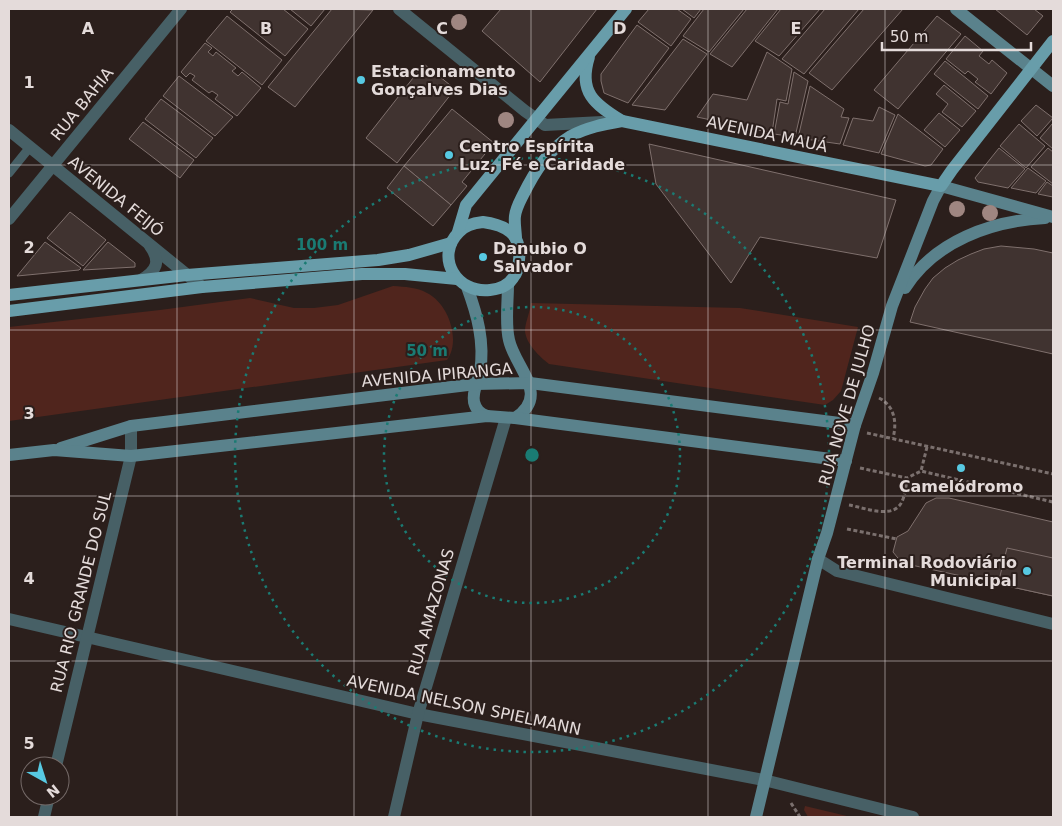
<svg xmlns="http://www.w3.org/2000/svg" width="1062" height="826" viewBox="0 0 1062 826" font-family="'DejaVu Sans',sans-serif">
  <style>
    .green { fill: #50251d }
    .building { fill: #403330; stroke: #7f706d }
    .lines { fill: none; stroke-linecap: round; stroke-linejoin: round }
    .path { stroke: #7b706e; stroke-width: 3; stroke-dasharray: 4 2.5; stroke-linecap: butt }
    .service { stroke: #476066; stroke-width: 9 }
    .minor { stroke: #476066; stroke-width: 12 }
    .tertiary { stroke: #476066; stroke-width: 12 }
    .secondary { stroke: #5a828c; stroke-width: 12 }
    .primary { stroke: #689daa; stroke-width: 12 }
    .tree { fill: #9f8681 }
    .grid { fill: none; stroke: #e4dbda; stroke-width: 1; stroke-opacity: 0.55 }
    .ring { fill: none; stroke: #1a7b73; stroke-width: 2.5; stroke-dasharray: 2.5 5 }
    .poi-dot { fill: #57c9e2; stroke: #2b1f1c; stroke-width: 2 }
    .labels { text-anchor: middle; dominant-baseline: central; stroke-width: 4; stroke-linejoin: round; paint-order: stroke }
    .poi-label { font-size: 16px; font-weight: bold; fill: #e4dbda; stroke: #2b1f1c; text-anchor: start }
    .street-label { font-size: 16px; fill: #e4dbda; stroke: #2b1f1c }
    .grid-label { font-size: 16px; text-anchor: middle; font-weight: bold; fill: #e4dbda; stroke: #2b1f1c; stroke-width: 4; stroke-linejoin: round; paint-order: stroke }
    .centre { fill: #1a7b73; stroke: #2b1f1c; stroke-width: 2.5 }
    .ring-label { font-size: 15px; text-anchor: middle; font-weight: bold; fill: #1a7b73; stroke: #2b1f1c; stroke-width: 4; stroke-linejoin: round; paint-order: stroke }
  </style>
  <rect width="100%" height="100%" fill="#2b1f1c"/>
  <g class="green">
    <path d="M393,286c12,1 24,1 34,7 22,11 34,48 20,67l-438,61v-94l151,-17 90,-12 44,10h20l24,-3z"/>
    <path d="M531,303l209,5 118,19 -17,64 -8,9 -8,5 -276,-41c-9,-7 -23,-20 -24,-33 0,-8 5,-19 6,-28z"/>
    <polygon points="805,806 851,817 808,817 804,810"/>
  </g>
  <g class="building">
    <polygon points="233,9 283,9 308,29 285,56 230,12"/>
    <polygon points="290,9 325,9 311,26"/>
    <polygon points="332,9 373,10 295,107 268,87"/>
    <polygon points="501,9 597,9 540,82 482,31"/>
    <polygon points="649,9 677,9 691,19 671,46 638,22"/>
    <polygon points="682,9 701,9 694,18"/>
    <polygon points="704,9 744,9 709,52 683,36"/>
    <polygon points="747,9 778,9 732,67 710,54"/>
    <polygon points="781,9 820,9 779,56 755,41"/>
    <polygon points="825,9 859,9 804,74 782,59"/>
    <polygon points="864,9 903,9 832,90 809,73"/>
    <polygon points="995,9 1034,9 1043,16 1027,35"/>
    <polygon points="227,16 282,60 262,85 206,41"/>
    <polygon points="937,16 961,34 898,109 874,90"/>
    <polygon points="637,25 669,48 628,103 604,93 601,81 601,74"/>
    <polygon points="965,36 983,51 979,56 989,64 992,60 1007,73 991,94 975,82 978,79 968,71 965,74 946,59"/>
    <polygon points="683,39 707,54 665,110 632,105"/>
    <polygon points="205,43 212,48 208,52 213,56 216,52 236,68 232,71 238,76 242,72 261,88 237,116 215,99 218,95 212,91 209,93 192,80 195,76 190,73 186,77 181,72"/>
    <polygon points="767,52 792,69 786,101 777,99 772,133 697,117 713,94 747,100"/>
    <polygon points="945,61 988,96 978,109 934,74"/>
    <polygon points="424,64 455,89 397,163 366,138"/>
    <polygon points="794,72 808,81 795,137 774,134 780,102 788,104"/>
    <polygon points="179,76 233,117 215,136 163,96"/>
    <polygon points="944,85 976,111 962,127 942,112 948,104 936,94"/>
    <polygon points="810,86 844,109 841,117 849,118 840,144 798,138"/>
    <polygon points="161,99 213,138 196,158 145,119"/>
    <polygon points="1036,105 1053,118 1037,136 1021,121"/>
    <polygon points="879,107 895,115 879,153 843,145 853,118 873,121"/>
    <polygon points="452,109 494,143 462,182 467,186 451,205 404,166"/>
    <polygon points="939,113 960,130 945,147 924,130"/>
    <polygon points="898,114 943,149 931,165 925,166 881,154"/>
    <polygon points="143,122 194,160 180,178 129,139"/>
    <polygon points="1053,123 1053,149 1040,138"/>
    <polygon points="1019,124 1045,146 1026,168 1000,146"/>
    <polygon points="649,144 896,200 877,258 760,237 731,283 656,184"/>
    <polygon points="999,148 1025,169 1008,188 978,182 975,178"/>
    <polygon points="1048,148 1053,152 1053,184 1031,167"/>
    <polygon points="404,166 451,205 433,226 387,188"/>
    <polygon points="1028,168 1046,181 1036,193 1011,188"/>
    <polygon points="1047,182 1053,186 1053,197 1038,194"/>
    <polygon points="70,212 106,240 83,266 47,238"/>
    <polygon points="45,242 81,268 79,270 17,276"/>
    <polygon points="108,242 135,263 135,267 83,270"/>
    <polygon points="1001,246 1034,249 1053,253 1053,354 910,322 915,307 925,289 933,278 945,268 958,260 971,254 984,249"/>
    <polygon points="936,498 949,498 1053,522 1053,596 902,563 893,552 897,537 908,531 926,503"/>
    <polygon points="1007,548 1053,558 1053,596 998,584"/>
  </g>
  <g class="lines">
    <g class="path">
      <path d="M879,398c16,8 18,25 14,40"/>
      <polyline points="867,433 1053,474"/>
      <polyline points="927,447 921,471 1053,502"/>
      <polyline points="860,468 907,478 921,471"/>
      <path d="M849,505c17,3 47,16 54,-6 3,-7 3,-14 4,-21"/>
      <polyline points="847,529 897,539"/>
      <polyline points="791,803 800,817"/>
    </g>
    <polyline class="service" points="9,173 30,147"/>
    <g class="minor">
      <polyline points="399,9 525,111 545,125 602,122"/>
      <polyline points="9,130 202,287"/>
      <path d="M141,280c16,-9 20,-19 9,-34"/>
      <polyline points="818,559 837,571 1053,624"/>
      <polyline points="9,619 418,714 764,780 913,817"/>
      <polyline points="56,766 131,456 131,426"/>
      <polyline points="44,817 49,796"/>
      <polyline points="394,817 418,714 506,418"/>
    </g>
    <polyline class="tertiary" points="9,219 181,9"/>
    <g class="secondary">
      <polyline points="956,9 1053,86"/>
      <path d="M508,285c0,16 -3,39 1,55 6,28 42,55 6,78"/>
      <path d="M467,287c10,27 18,55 13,85 -2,10 -8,19 -6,30 2,8 6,11 13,14"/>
      <path d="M905,288c30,-47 86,-67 140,-70"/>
      <polyline points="61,448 131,426 476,384 530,383 855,425"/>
      <polyline points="9,455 54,450 131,456 487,416 515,418 846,461"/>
      <polyline points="756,817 818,559 827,533 855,425 873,373 892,306 933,201 941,186 1053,217"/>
    </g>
    <g class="primary">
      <path d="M589,57c-11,35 5,47 33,64"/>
      <path d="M483,222c23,3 39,12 36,38 -1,8 -1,12 -6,18 -5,8 -13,11 -23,12 -33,4 -56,-33 -31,-58 6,-7 15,-9 24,-10z"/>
      <polyline points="458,232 466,205 626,9"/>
      <path d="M516,239c0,-7 -2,-16 -1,-23 1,-8 5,-15 8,-21 12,-24 25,-45 48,-59 16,-9 34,-12 51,-15l319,65 11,-16 101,-129"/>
      <polyline points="9,295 187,275 378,260 409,255 451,243"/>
      <polyline points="9,311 202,287 362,274 405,274 457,279"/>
    </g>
  </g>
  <g class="tree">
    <circle cx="459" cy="22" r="8"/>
    <circle cx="506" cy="120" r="8"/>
    <circle cx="957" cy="209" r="8"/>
    <circle cx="990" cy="213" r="8"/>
  </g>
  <path class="grid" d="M177,9v808M354,9v808M531,9v808M708,9v808M885,9v808M9,165h1044M9,330h1044M9,496h1044M9,661h1044"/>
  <g class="ring">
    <circle cx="532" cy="455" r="148"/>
    <circle cx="532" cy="455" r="297"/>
  </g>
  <g class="poi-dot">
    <circle cx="361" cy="80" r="5"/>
    <circle cx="449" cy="155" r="5"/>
    <circle cx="483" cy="257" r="5"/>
    <circle cx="961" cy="468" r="5"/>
    <circle cx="1027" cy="571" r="5"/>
  </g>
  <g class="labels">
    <g class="poi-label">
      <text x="371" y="71">Estacionamento<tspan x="371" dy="18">Gonçalves Dias</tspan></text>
      <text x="459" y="146">Centro Espírita<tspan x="459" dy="18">Luz, Fé e Caridade</tspan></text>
      <text x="493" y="248">Danubio O<tspan x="493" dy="18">Salvador</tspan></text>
      <text x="961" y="486" text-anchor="middle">Camelódromo</text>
      <text x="1017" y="562" text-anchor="end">Terminal Rodoviário<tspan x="1017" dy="18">Municipal</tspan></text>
    </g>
    <g class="street-label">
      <text transform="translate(82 104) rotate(-51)">RUA BAHIA</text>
      <text transform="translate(767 134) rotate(12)">AVENIDA MAUÁ</text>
      <text transform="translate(116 196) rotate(39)">AVENIDA FEIJÓ</text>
      <text transform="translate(437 375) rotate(-5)">AVENIDA IPIRANGA</text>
      <text transform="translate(847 405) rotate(-74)">RUA NOVE DE JULHO</text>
      <text transform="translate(81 592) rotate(-76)">RUA RIO GRANDE DO SUL</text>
      <text transform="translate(431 612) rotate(-74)">RUA AMAZONAS</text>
      <text transform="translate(464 705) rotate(12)">AVENIDA NELSON SPIELMANN</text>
    </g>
  </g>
  <g class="grid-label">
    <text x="88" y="34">A</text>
    <text x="266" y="34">B</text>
    <text x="442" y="34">C</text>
    <text x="620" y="34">D</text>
    <text x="796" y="34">E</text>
    <text x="29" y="88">1</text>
    <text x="29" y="253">2</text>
    <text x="29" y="419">3</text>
    <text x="29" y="584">4</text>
    <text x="29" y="749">5</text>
  </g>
  <circle cx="532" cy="455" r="8" class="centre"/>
  <g class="ring-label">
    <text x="322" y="250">100 m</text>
    <text x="427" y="356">50 m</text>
  </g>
  <rect width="1062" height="826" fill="none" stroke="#e4dbda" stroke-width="20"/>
  <g transform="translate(45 781) rotate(141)"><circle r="24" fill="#2b1f1c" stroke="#756a68"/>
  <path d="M0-4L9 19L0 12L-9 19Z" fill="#57c9e2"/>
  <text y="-8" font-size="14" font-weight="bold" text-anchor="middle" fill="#e4dbda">N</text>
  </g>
  <path d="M882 42v8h149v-8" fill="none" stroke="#e4dbda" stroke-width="2.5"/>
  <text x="890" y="42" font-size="15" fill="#e4dbda" stroke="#2b1f1c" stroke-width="4" paint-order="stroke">50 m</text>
</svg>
